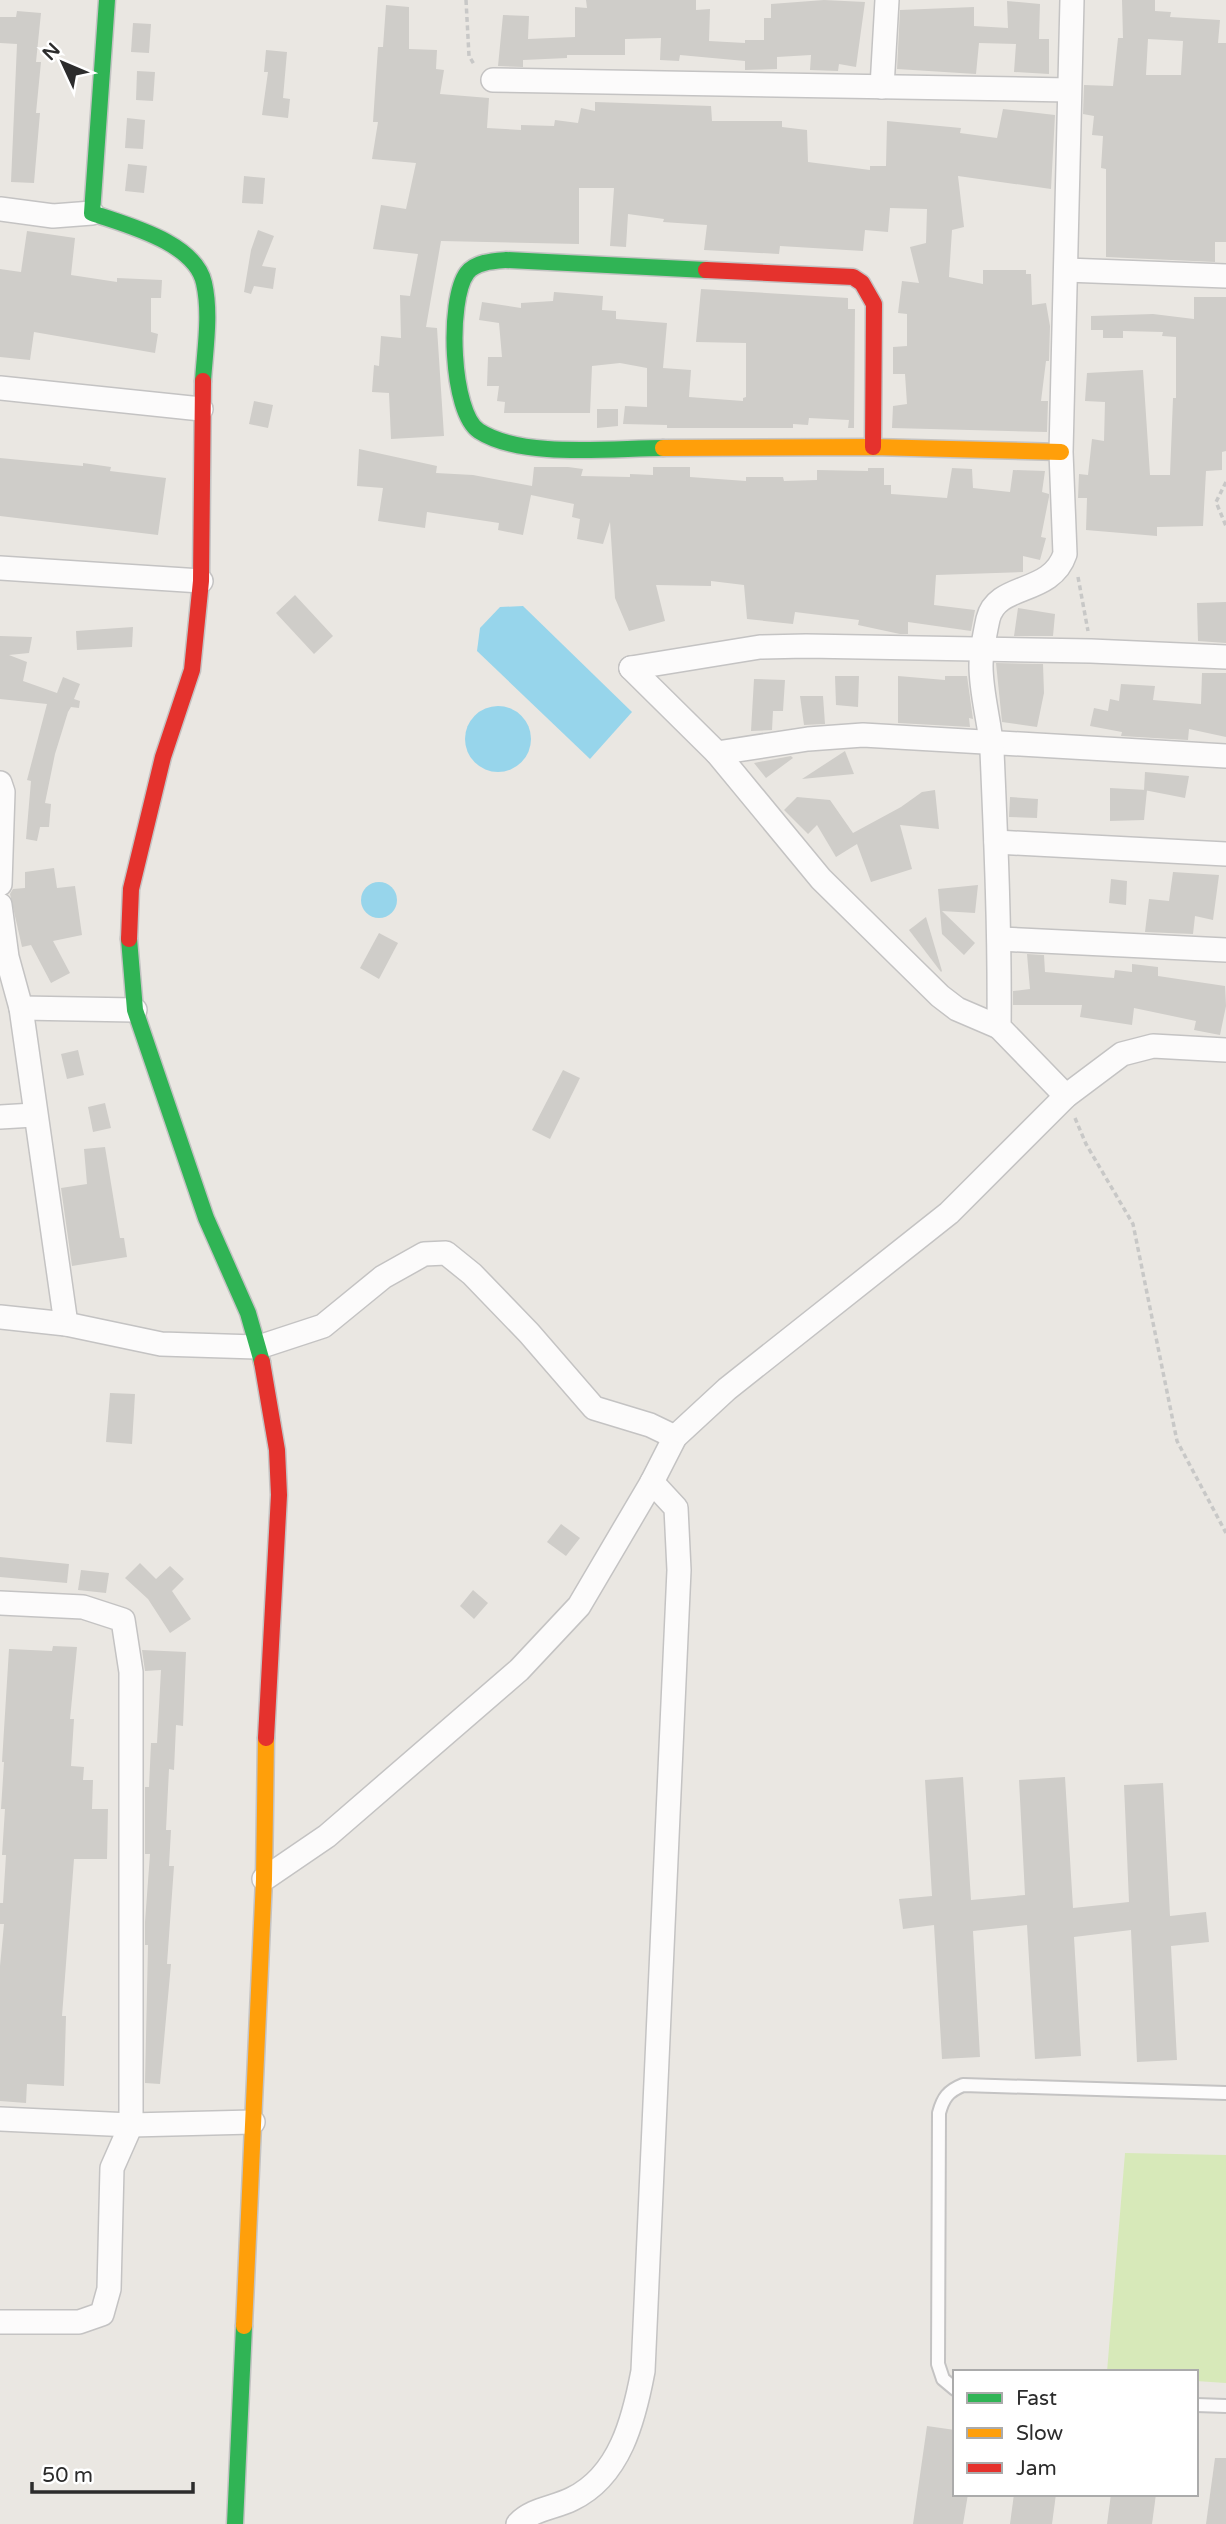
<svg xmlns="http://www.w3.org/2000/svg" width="1226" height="2524" viewBox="0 0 1226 2524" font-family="'Varela Round',sans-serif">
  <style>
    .pitch { fill: #d7e9b9 }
    .water { fill: #97d5eb }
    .building { fill: #cfcdc9; fill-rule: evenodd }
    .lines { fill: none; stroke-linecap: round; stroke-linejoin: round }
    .lane-casing { stroke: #c4c3c3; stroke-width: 16 }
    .street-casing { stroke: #c4c3c3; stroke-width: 26 }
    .fast-casing { stroke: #c4c3c3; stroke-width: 19 }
    .slow-casing { stroke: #c4c3c3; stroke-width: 19 }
    .jam-casing { stroke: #c4c3c3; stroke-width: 19 }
    .path { stroke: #c8c8c7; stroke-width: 3.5; stroke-dasharray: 5 3.5; stroke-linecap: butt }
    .lane { stroke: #fcfbfb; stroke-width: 12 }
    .street { stroke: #fcfbfb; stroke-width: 23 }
    .fast { stroke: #30b455; stroke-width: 16 }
    .slow { stroke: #ff9f0a; stroke-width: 16 }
    .jam { stroke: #e5322d; stroke-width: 16 }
  </style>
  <rect width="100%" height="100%" fill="#eae7e2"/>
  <polygon class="pitch" points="1125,2153 1226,2155 1226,2383 1196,2381 1196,2372 1107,2372"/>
  <g class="water">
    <polygon points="523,606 632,712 590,759 477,651 480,628 500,607"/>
    <circle cx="498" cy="739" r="33"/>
    <circle cx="379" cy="900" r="18"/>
  </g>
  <g class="building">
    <polygon points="586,0 696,0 696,10 710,9 709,41 745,43 745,40 764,40 764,18 771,18 771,4 824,0 865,2 856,67 839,64 838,71 810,70 811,55 777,57 777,69 745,70 745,61 680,55 679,61 660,60 661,38 625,39 625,55 567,55 567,58 523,60 523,67 498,66 503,15 529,16 528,39 575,37 575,7 587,8"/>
    <path d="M1122,0h33v11l16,1 -1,5 50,3 -2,23h8v199h-11v20l-109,-5v-88l-5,-1 2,-32 -11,-1 2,-19 -11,-2 1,-29 29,1 5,-48h5zM1148,39l35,2 -2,34h-35z"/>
    <polygon points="1007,1 1040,4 1039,39 1049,39 1049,74 1014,72 1016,44 979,43 976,74 897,69 900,10 974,7 974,26 1008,28"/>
    <polygon points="386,5 409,7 409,49 437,50 436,69 444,70 440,94 489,98 487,128 521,130 521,125 554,126 555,120 578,123 581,108 595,111 595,102 711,106 712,121 782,121 782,127 807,130 808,162 870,170 870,166 886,166 887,121 961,128 960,133 997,138 1003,109 1055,115 1051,189 958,176 964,227 952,230 949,277 983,284 983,270 1026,270 1026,274 1031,274 1032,305 1046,303 1050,326 1049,361 1046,361 1041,401 1048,401 1047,432 892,428 893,406 907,404 905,374 893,374 893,347 907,346 907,314 898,313 902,281 919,283 910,247 926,243 927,209 890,208 888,232 865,230 863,251 780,246 779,254 704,250 707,225 663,222 664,219 628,214 626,247 610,246 614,188 579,188 579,244 441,241 426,327 437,328 444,436 391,439 389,393 372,392 374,365 379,366 381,336 401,338 400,295 410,296 418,254 373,249 381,205 406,209 416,163 372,159 378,122 373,122 378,47 383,47"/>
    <polygon points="17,11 41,13 36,62 41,62 36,113 40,113 34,183 11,182 17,44 0,43 0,17 16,17"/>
    <polygon points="133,23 151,24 149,53 131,52"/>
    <polygon points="266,50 287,52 283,98 290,99 288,118 262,115 268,72 264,72"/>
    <polygon points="137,71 155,72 153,101 136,100"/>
    <polygon points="127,118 145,120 143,149 125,148"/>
    <polygon points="128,164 147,166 144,193 125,191"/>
    <polygon points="244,176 265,178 263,204 242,203"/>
    <polygon points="258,230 274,236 262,266 276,268 273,289 254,286 251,294 244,292 251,250"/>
    <polygon points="27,231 75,238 71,275 117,282 117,278 162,280 161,298 151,298 151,332 158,334 155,353 34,332 30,360 0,357 0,269 21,272"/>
    <polygon points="701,289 848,298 848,309 855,309 854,428 848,428 849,420 809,418 808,425 793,424 793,428 667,428 667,425 623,424 625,406 647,407 647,368 620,363 592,366 590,413 504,413 505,402 497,401 499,386 487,386 488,357 502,357 499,323 479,320 482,302 521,308 521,303 553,301 554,292 603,296 602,310 616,311 616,319 667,323 663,368 691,370 689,397 743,401 743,398 746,397 746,343 696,342"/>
    <polygon points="1194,297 1226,297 1226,451 1222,452 1222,470 1206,471 1203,526 1157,527 1157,536 1086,530 1087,498 1078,498 1079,474 1088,475 1092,439 1104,441 1105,402 1085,401 1087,373 1143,370 1150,475 1170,475 1173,398 1176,398 1176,337 1162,336 1163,332 1123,331 1123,338 1103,338 1103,330 1091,330 1091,316 1153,314 1194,319"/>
    <polygon points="254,401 273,405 268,428 249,424"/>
    <polygon points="597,409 618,409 618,426 597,428"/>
    <polygon points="359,449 437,466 436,473 473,475 532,486 534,467 568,467 583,469 581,476 630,477 630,474 653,475 653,467 690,467 690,477 746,481 746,477 783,477 784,481 817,480 817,470 868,471 868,468 884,468 884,485 891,485 891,494 947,498 952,468 972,469 973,488 1010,492 1013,470 1045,471 1042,492 1049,494 1049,497 1041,537 1046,538 1040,560 1023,556 1023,572 936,575 934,605 975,610 971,631 908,622 908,634 900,634 858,625 859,620 795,612 793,624 747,619 744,585 711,581 711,586 656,585 665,621 629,631 615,598 610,522 603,544 577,539 580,519 572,517 574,504 531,495 523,535 498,530 499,523 427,512 425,528 378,521 383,488 357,486"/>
    <polygon points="0,458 83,466 83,463 111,467 110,471 166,478 158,535 0,516"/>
    <polygon points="295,595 333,636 314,654 276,613"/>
    <polygon points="1226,602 1226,643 1198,641 1197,603"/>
    <polygon points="1018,608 1055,614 1053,636 1014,636"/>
    <polygon points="133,627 132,647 77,650 76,631"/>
    <polygon points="0,636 32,637 29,653 9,655 27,662 23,681 57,693 63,677 80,684 74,699 80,701 79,708 71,707 68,712 55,754 45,803 51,804 49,827 40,827 37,841 26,839 31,781 27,780 47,704 0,699"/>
    <polygon points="996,663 1043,664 1044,693 1037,727 1002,722"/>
    <polygon points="1202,673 1226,673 1226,737 1189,729 1188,740 1121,736 1122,732 1090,726 1094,708 1108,711 1110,699 1119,701 1121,684 1155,686 1153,700 1201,704"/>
    <polygon points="835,676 859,676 858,707 836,705"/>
    <polygon points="898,676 945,680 945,676 967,676 973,719 969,718 970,727 898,723"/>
    <polygon points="754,679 785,680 783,711 773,711 772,730 751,731"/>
    <polygon points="800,696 823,696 825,724 804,725"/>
    <polygon points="845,751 854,774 802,779"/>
    <polygon points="791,756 793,758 766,778 754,763"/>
    <polygon points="1145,772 1189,776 1185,798 1144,790"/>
    <polygon points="1110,788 1147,790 1144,820 1110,821"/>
    <polygon points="935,790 939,829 900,825 912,869 871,882 857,844 836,857 817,825 808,834 784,810 797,797 830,800 853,833 901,807 922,792"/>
    <polygon points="1010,797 1038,799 1037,818 1009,817"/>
    <polygon points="54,868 57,888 75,886 82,935 53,941 70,973 51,983 31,945 22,947 10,894 13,889 25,888 25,872"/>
    <polygon points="1173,872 1219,875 1213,920 1195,916 1193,934 1145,932 1149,899 1169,901"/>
    <polygon points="1111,879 1127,881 1126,905 1109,903"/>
    <polygon points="978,885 975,913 942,911 975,943 964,955 942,934 938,889"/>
    <polygon points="926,917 942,971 941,972 909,930"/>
    <polygon points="379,933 398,943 379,979 360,968"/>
    <polygon points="1027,954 1044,955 1045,972 1114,978 1115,970 1132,972 1132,964 1158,967 1158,976 1225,986 1226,1006 1220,1035 1194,1030 1196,1021 1134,1008 1132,1025 1080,1017 1082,1005 1013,1005 1013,991 1030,989"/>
    <polygon points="78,1050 84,1075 67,1079 61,1054"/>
    <polygon points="563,1070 580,1078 550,1139 532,1130"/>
    <polygon points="105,1103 111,1128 93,1132 88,1107"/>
    <polygon points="105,1147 120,1238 124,1238 127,1257 72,1266 61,1188 87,1184 84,1149"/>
    <polygon points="110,1393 135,1394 132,1444 106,1442"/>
    <polygon points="561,1524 580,1538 566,1556 547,1542"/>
    <polygon points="0,1557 69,1564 67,1583 0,1577"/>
    <polygon points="140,1563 156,1579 170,1566 184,1579 172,1591 191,1619 170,1633 148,1599 125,1578"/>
    <polygon points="81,1570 109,1573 106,1593 78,1590"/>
    <polygon points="473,1590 488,1603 474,1619 460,1606"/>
    <polygon points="53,1646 77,1647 70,1719 74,1719 71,1766 84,1767 83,1780 93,1780 92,1809 108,1809 107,1859 74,1859 62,2016 66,2016 64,2086 27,2084 26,2103 0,2101 0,1966 4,1924 0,1924 0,1903 3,1903 6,1855 2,1855 5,1809 1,1809 4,1762 2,1762 9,1649 52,1651"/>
    <polygon points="142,1650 186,1652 183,1726 176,1725 174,1770 169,1769 166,1830 171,1830 169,1866 174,1866 167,1964 171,1964 160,2084 145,2083 148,1945 145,1945 145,1922 150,1854 145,1854 145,1787 149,1787 151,1743 157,1743 161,1670 145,1671"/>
    <polygon points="963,1777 971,1900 1025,1895 1019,1780 1065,1777 1073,1908 1129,1902 1124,1785 1163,1783 1170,1916 1206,1912 1209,1942 1171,1946 1177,2060 1137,2062 1131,1930 1074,1937 1081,2056 1035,2059 1027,1925 973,1931 980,2057 942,2059 934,1925 903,1929 899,1899 932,1896 925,1780"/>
    <polygon points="927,2426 955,2430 955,2494 968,2494 963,2524 913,2524"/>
    <polygon points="1215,2458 1226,2458 1226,2524 1206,2524"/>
    <polygon points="1014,2494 1056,2494 1052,2524 1010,2524"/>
    <polygon points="1111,2494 1156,2494 1152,2524 1107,2524"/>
  </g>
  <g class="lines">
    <g class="lane-casing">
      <g id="lane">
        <path d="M955,2389l-12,-10 -5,-15 1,-251c4,-15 9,-22 24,-28l263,8"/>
        <polyline points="1196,2405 1226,2406"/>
      </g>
    </g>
    <g class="street-casing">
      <g id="street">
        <polyline points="493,80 1069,90"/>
        <polyline points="882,87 887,0"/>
        <polyline points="0,209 53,216 92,213"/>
        <polyline points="1066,270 1226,276"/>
        <polyline points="0,388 201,409"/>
        <polyline points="0,568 201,581"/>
        <polyline points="631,668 760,647 806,646 1091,651 1226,657"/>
        <polyline points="631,668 717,753 821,879 940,996 957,1009 999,1027"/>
        <polyline points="717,753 808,739 863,735 1226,756"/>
        <polyline points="0,783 3,792 0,884"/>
        <polyline points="996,842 1226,854"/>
        <polyline points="0,905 7,957 21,1008 66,1324"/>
        <polyline points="1000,939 1226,950"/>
        <polyline points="21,1008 135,1010"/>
        <path d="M1066,1096l-67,-69c1,-92 -3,-184 -7,-276 -2,-28 -11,-57 -11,-85 0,-14 4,-33 7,-47 9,-37 63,-23 77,-65l-4,-102 11,-452"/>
        <polyline points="0,1117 34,1115"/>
        <polyline points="0,1317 66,1324 161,1344 259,1347 323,1326 383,1277 424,1254 446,1253 472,1274 529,1333 594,1408 650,1425 675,1437"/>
        <polyline points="0,1603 83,1607 123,1620 131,1672 131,2125 112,2168 109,2289 102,2314 79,2322 0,2322"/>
        <polyline points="264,1879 327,1836 519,1670 579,1606 652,1482 675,1437 727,1389 949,1213 1066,1096 1122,1054 1153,1046 1226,1050"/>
        <polyline points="0,2119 131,2125 253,2122"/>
        <path d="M518,2524c14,-15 36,-16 54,-25 48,-23 62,-80 71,-128l36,-801 -3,-62 -24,-26"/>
      </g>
    </g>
    <g class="fast-casing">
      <g id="fast">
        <path d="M107,0l-15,213c34,12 103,29 112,70 7,31 1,66 -1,98"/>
        <path d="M663,448c-51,0 -141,11 -184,-17 -28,-18 -32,-131 -12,-158 8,-11 26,-12 39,-13l200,10"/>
        <polyline points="129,939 135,1010 206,1218 248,1313 262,1362"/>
        <polyline points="235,2524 244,2326"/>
      </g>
    </g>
    <g class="slow-casing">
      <g id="slow">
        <polyline points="663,448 873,447 1061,452"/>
        <polyline points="244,2326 264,1879 266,1738"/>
      </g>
    </g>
    <g class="jam-casing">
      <g id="jam">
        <polyline points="706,270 853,277 862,283 874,304 873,447"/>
        <polyline points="129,939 131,889 163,757 192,670 201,581 203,381"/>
        <polyline points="262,1362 277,1450 279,1495 266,1738"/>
      </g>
    </g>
    <g class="path">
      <polyline points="466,0 469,56 475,66"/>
      <polyline points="1226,482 1216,502 1226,526"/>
      <polyline points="1078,577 1088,631"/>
      <polyline points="1075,1118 1086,1144 1133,1224 1177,1441 1226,1533"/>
    </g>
    <use href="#lane" class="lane"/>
    <use href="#street" class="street"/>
    <use href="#fast" class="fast"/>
    <use href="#slow" class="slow"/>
    <use href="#jam" class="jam"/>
  </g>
  <rect x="953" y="2370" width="245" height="126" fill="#ffffff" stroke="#ababab" stroke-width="2"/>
  <rect x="967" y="2393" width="35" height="10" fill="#30b455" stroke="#ababab" stroke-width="2"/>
  <text x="1016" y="2405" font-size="21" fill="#2c2c2c">Fast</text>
  <rect x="967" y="2428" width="35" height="10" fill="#ff9f0a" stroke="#ababab" stroke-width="2"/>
  <text x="1016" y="2440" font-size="21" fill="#2c2c2c">Slow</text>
  <rect x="967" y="2463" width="35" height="10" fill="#e5322d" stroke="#ababab" stroke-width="2"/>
  <text x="1016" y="2475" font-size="21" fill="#2c2c2c">Jam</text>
  <g transform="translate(63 63) rotate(314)" stroke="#ffffff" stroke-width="5" paint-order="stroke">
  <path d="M0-5L12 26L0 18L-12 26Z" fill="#2c2c2c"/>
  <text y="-10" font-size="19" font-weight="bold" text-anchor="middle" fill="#2c2c2c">N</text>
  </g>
  <path d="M32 2482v10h161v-10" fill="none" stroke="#2c2c2c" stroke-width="3.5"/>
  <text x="42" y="2482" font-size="21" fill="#2c2c2c" stroke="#ffffff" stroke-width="5" paint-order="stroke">50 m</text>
</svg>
